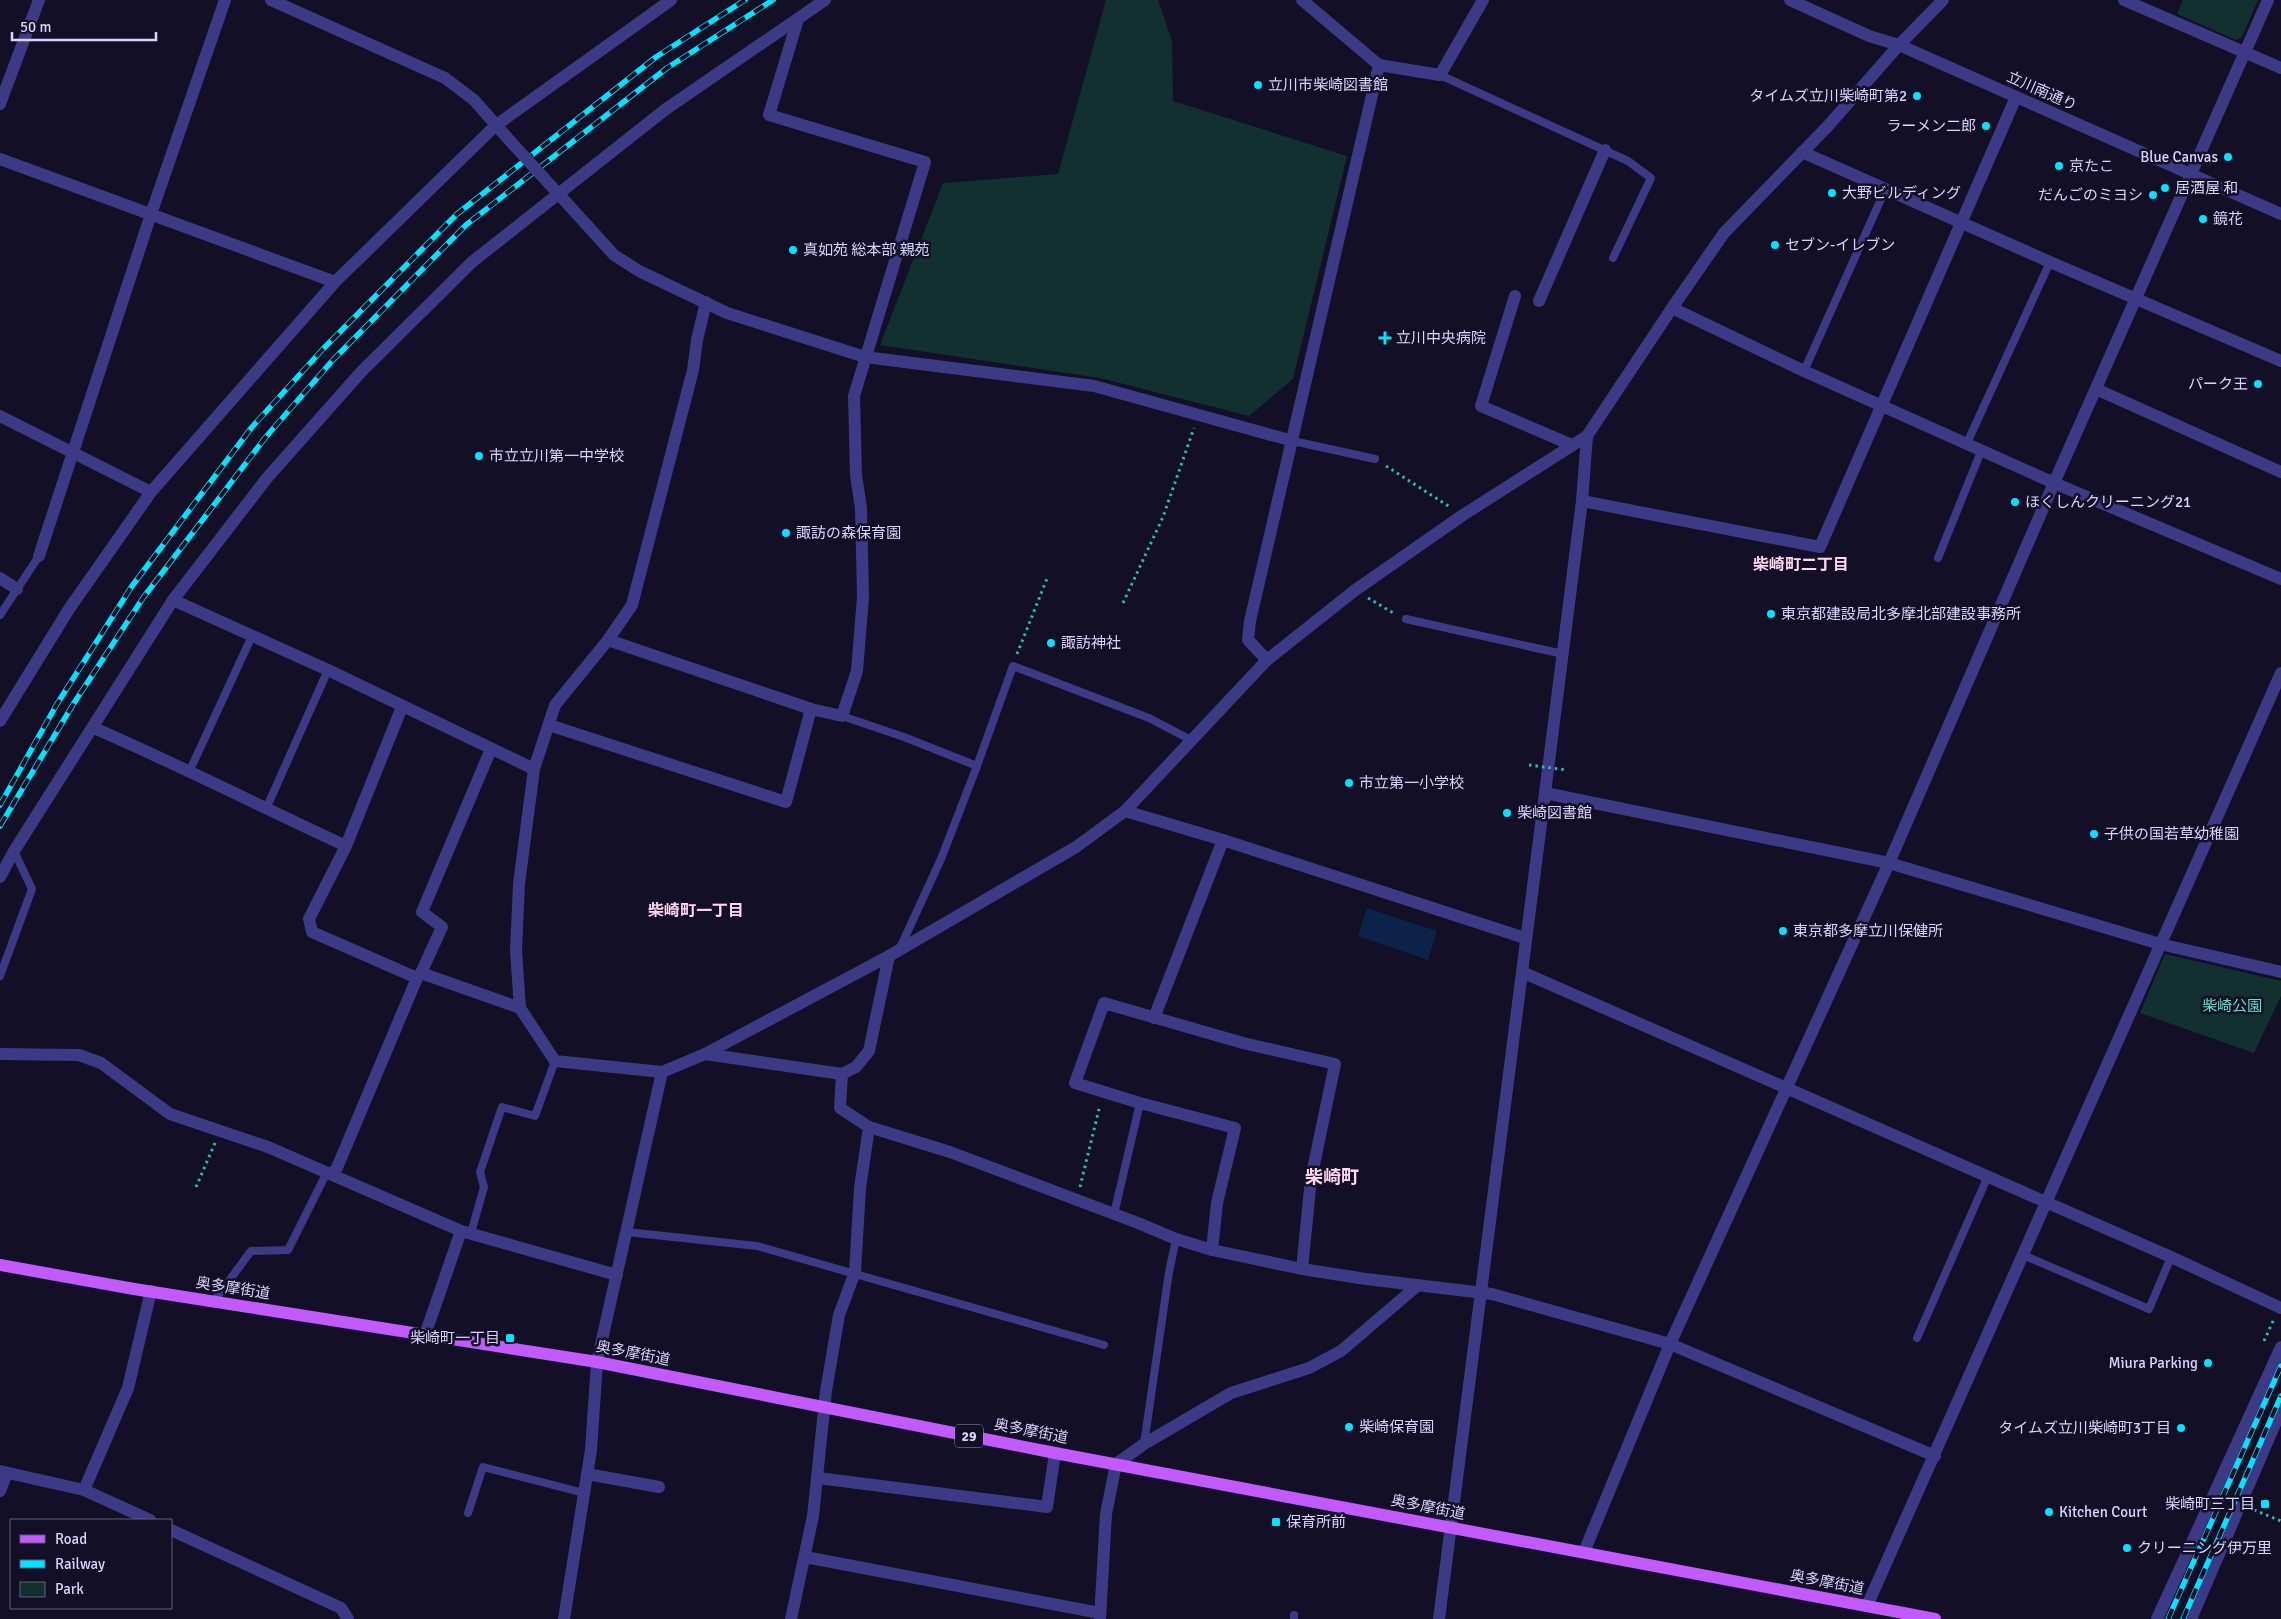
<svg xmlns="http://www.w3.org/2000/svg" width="2281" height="1619" viewBox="0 0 2281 1619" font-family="Signika,'Noto Sans JP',sans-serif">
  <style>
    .green { fill: #12302f }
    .water { fill: #0c2248 }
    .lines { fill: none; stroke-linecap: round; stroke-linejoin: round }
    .path { stroke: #2fb8b0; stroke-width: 3; stroke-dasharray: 2.5 4; stroke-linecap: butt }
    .service { stroke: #3d3a85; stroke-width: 8 }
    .minor { stroke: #3d3a85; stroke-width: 12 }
    .tertiary { stroke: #3d3a85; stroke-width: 12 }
    .primary { stroke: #c25bff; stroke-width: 12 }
    .rail-casing { stroke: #00e5ff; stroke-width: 5.5 }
    .rail { stroke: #130f26; stroke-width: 4; stroke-dasharray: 11; stroke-linecap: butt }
    .path-bridge { stroke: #2fb8b0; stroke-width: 3; stroke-dasharray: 2.5 4; stroke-linecap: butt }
    .minor-bridge { stroke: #3d3a85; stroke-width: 12 }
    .poi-dot { fill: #00e5ff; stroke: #130f26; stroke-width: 2 }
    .labels { text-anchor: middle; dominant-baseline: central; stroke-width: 5; stroke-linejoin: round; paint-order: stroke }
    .shield { fill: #130f26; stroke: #9e99be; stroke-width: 1 }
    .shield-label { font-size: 14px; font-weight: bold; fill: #d9d4ff }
    .poi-label { font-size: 15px; fill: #d9d4ff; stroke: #130f26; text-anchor: start }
    .street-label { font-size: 15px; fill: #d9d4ff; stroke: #130f26 }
    .park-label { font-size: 15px; fill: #5fe0c0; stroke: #130f26 }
    .neighbourhood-label { font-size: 16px; font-weight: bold; fill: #ffd6f0; stroke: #130f26 }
    .quarter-label { font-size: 18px; font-weight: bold; fill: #ffd6f0; stroke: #130f26 }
  </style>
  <rect width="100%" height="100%" fill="#130f26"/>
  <g class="green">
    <polygon points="1106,0 1158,0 1172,41 1173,101 1347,156 1293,379 1249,416 1100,378 880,345 943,183 1058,174"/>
    <polygon points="2183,0 2258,0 2242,37 2236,40 2177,14"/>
    <polygon points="2165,954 2281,981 2281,996 2254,1053 2140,1013"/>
  </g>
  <polygon class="water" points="1367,908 1437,931 1428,960 1358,936"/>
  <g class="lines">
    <g class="path">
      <polyline points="1386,466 1450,507"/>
      <polyline points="1368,598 1395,614"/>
      <polyline points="1123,603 1163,517 1194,428"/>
      <polyline points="1017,654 1048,576"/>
      <polyline points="196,1187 215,1143"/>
      <polyline points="1080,1187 1100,1105"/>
      <polyline points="2264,1341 2274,1319"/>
      <polyline points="2254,1510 2281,1521"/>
    </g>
    <g class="service">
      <polyline points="1440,75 1628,161 1651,178 1613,258"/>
      <polyline points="1804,371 1886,188"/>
      <polyline points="1293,441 1375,459"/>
      <polyline points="1967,443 2050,262"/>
      <polyline points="1938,558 1982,449"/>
      <polyline points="0,615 39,556"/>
      <polyline points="1406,619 1563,654"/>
      <polyline points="842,716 904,737 977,766"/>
      <polyline points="190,770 252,636"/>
      <polyline points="266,809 328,670"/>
      <polyline points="900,948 941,859 977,766 1013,666 1149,718 1191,740"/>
      <polyline points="0,976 32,889 14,851"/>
      <polyline points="1114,1214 1140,1103"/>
      <polyline points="627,1232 757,1246 1104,1345"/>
      <polyline points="471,1233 484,1187 480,1172 502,1107 535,1116 555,1061"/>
      <polyline points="2023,1255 2149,1309 2171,1257"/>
      <polyline points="214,1301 251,1251 288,1250 325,1176 331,1173"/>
      <polyline points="1917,1338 1988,1176"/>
      <polyline points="1144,1444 1169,1272 1176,1239"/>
      <polyline points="468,1513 483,1467 584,1493"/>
      <polyline points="1294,1615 1294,1619"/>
    </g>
    <g class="minor">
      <polyline points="271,0 445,78 474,100 511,142"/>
      <polyline points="1302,0 1379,65 1440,75 1483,0"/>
      <polyline points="2124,0 2281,68"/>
      <polyline points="798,19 769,115 925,162 854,396 856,475 861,508 863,597 857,671 842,716 811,709"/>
      <polyline points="0,104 39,0"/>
      <polyline points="1802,152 2050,262 2281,361"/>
      <polyline points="0,159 335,282"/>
      <polyline points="555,190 614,255 639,271 727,313 865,357 1094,386 1293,441"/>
      <polyline points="1515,296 1481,406 1572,445"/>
      <polyline points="1539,301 1605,150"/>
      <polyline points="2096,389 2281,472"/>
      <polyline points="0,416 151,492"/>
      <polyline points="1582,501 1820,547 2016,97"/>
      <polyline points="39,556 151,214 225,0"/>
      <polyline points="0,578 17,589"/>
      <polyline points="173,600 328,670 534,769 519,884 516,951 520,1008"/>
      <polyline points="1267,660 1248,640 1250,621 1379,65"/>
      <polyline points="402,707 346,846 309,919 312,932 417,978 421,973 520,1008 555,1061 662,1072"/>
      <polyline points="0,721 69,609 151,492 335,282 495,126 671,0"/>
      <polyline points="549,725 786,802 811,709 608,640"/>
      <path d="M94,728c85,37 168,79 252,118"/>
      <polyline points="534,769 555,705 608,640 632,605 693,370 697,340 706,302"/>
      <polyline points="1545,793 1889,863 2160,944 2281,972"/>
      <polyline points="1125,811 1223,840 1525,938"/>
      <polyline points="0,877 14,851 173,600 267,478 361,372 472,262 666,109 825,0"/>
      <polyline points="889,956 869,1051 856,1067 842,1074 840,1108 869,1127 950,1152 1138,1223 1176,1239 1212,1250 1302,1269 1366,1279 1492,1294 1670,1344 1935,1456"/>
      <polyline points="1522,972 2171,1257 2281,1308"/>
      <polyline points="421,973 442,927 422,912 491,749"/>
      <polyline points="1154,1018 1223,840"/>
      <polyline points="0,1054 79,1055 101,1063 170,1114 268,1147 461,1231 617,1275"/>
      <polyline points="705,1054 842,1074"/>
      <polyline points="331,1173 336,1170 417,978"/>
      <polyline points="1212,1250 1217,1203 1235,1128 1140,1103 1075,1083 1104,1003 1243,1043 1335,1064 1311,1179 1302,1269"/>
      <polyline points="425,1335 461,1231"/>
      <polyline points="0,1471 84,1490 150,1520"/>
      <polyline points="587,1474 659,1487"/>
      <polyline points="818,1478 1047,1507 1055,1453"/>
      <polyline points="84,1490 128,1388 151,1291"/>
      <polyline points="0,1491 7,1473"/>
      <polyline points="171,1530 341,1608 348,1619"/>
      <polyline points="1584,1552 1670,1344 1889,863 2054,483 2268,0"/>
      <polyline points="805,1557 1100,1613"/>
      <polyline points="564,1619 591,1450 597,1362 662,1072 705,1054 889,956 1076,847 1125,811 1267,660 1354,591 1463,515 1587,436 1672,308"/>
      <polyline points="791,1619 813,1516 826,1391 839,1315 855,1272 860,1188 869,1127"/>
      <polyline points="1100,1619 1106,1514 1116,1464 1144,1444 1231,1393 1309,1368 1341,1351 1417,1286"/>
      <polyline points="1439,1619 1545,793 1582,501 1587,436"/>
    </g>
    <g class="tertiary">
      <polyline points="1790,0 1869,36 1899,45 2281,214"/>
      <polyline points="1943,0 1899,45 1828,126 1724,233 1672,308 1804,371 2054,483 2281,579"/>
      <polyline points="1867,1606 2281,673"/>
      <polyline points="2157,1619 2281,1347"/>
      <polyline points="2191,1619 2281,1410"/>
    </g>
    <polyline class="primary" points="0,1265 134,1289 597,1362 1055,1453 1935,1619"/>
    <g class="rail-casing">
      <g id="rail">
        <polyline points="0,805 57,704 132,586 252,427 323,349 457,214 656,57 745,0"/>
        <polyline points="0,826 74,703 143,598 265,438 332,361 466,225 667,68 773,0"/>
        <polyline points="2168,1619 2281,1366"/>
        <polyline points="2183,1619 2281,1396"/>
      </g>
    </g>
    <use href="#rail" class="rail"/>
    <polyline class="path-bridge" points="1529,765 1567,770"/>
    <polyline class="minor-bridge" points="511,142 553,188"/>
  </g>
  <g class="poi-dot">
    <circle cx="1258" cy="85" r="5"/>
    <circle cx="1917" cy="96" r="5"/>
    <circle cx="1986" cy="126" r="5"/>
    <circle cx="2228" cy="157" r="5"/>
    <circle cx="2059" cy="166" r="5"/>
    <circle cx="2165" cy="188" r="5"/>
    <circle cx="1832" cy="193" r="5"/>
    <circle cx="2153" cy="195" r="5"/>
    <circle cx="2203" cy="219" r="5"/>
    <circle cx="1775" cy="245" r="5"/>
    <circle cx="793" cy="250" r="5"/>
    <path d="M1382.5 330.5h5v5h5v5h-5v5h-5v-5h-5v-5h5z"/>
    <circle cx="2258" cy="384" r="5"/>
    <circle cx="479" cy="456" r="5"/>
    <circle cx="2015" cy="502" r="5"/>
    <circle cx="786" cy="533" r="5"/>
    <circle cx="1771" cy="614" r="5"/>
    <circle cx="1051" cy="643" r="5"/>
    <circle cx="1349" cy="783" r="5"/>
    <circle cx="1507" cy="813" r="5"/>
    <circle cx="2094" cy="834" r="5"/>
    <circle cx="1783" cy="931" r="5"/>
    <rect x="505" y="1333" width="10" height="10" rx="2.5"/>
    <circle cx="2208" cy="1363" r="5"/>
    <circle cx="1349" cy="1427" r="5"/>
    <circle cx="2181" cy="1428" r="5"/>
    <rect x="2260" y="1499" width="10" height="10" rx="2.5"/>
    <circle cx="2049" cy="1512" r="5"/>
    <rect x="1271" y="1517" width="10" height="10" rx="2.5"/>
    <circle cx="2127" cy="1548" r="5"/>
  </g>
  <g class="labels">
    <rect class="shield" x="955" y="1424.5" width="28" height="23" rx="4"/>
    <g class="shield-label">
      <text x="969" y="1436">29</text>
    </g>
    <g class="poi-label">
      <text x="1268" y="85">立川市柴崎図書館</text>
      <text x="1907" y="96" text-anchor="end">タイムズ立川柴崎町第2</text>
      <text x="1976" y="126" text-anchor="end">ラーメン二郎</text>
      <text x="2218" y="157" text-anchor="end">Blue Canvas</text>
      <text x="2069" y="166">京たこ</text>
      <text x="2175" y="188">居酒屋 和</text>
      <text x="1842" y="193">大野ビルディング</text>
      <text x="2143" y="195" text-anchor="end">だんごのミヨシ</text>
      <text x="2213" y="219">鏡花</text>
      <text x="1785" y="245">セブン-イレブン</text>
      <text x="803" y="250">真如苑 総本部 親苑</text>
      <text x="1396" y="338">立川中央病院</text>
      <text x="2248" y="384" text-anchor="end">パーク王</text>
      <text x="489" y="456">市立立川第一中学校</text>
      <text x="2025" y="502">ほくしんクリーニング21</text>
      <text x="796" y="533">諏訪の森保育園</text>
      <text x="1781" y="614">東京都建設局北多摩北部建設事務所</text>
      <text x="1061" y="643">諏訪神社</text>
      <text x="1359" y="783">市立第一小学校</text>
      <text x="1517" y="813">柴崎図書館</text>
      <text x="2104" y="834">子供の国若草幼稚園</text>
      <text x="1793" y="931">東京都多摩立川保健所</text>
      <text x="500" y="1338" text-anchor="end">柴崎町一丁目</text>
      <text x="2198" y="1363" text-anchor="end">Miura Parking</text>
      <text x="1359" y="1427">柴崎保育園</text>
      <text x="2171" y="1428" text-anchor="end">タイムズ立川柴崎町3丁目</text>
      <text x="2255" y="1504" text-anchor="end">柴崎町三丁目</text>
      <text x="2059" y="1512">Kitchen Court</text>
      <text x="1286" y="1522">保育所前</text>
      <text x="2137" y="1548">クリーニング伊万里</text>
    </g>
    <g class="street-label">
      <text transform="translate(2042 91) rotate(24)">立川南通り</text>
      <text transform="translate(233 1288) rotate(9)">奥多摩街道</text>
      <text transform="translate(633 1353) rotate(11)">奥多摩街道</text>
      <text transform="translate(1031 1431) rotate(11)">奥多摩街道</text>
      <text transform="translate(1428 1507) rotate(11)">奥多摩街道</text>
      <text transform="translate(1827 1582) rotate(11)">奥多摩街道</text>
    </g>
    <g class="park-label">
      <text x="2232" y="1006">柴崎公園</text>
    </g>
    <g class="neighbourhood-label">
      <text x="1801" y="565">柴崎町二丁目</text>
      <text x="696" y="911">柴崎町一丁目</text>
    </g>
    <g class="quarter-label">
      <text x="1332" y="1177">柴崎町</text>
    </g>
  </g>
  <rect x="10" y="1519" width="162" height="90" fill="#130f26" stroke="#625e7d"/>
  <rect x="20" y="1535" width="25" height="8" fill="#c25bff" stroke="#625e7d"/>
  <text x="55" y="1544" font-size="15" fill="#d9d4ff">Road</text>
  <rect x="20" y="1560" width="25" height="8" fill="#00e5ff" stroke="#625e7d"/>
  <text x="55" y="1569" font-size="15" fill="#d9d4ff">Railway</text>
  <rect x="20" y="1582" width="25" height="15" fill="#12302f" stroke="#625e7d"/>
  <text x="55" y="1594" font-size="15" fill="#d9d4ff">Park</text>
  <path d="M12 32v8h144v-8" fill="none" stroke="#d9d4ff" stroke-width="2.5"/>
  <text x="20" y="32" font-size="15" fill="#d9d4ff" stroke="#130f26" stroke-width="4" paint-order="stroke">50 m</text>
</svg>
